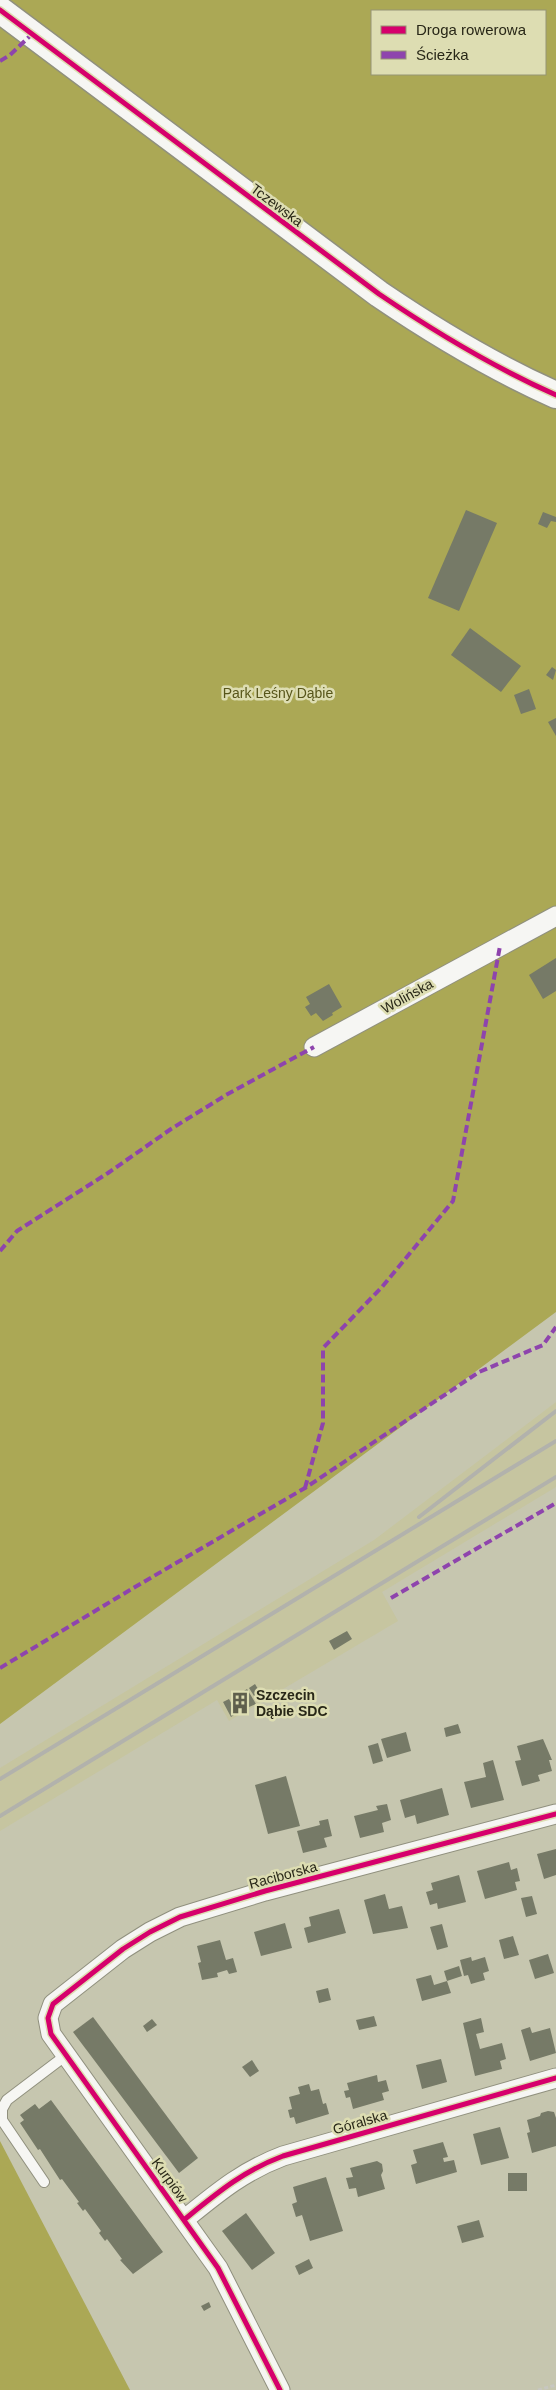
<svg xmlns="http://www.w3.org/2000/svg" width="556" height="2390" viewBox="0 0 556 2390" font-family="Helvetica,sans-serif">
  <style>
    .built { fill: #c6c5a0 }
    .forest { fill: #aba855; fill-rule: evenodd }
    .building { fill: #767a67 }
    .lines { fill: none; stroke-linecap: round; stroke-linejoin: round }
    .lane-casing { stroke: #90907e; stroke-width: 12 }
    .street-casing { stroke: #90907e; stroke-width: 21 }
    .secondary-casing { stroke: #90907e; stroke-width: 29 }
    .path { stroke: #c7c7c0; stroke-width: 3; stroke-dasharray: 4 2.5; stroke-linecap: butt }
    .lane { stroke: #f6f6f3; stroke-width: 10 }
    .street { stroke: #f6f6f3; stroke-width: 19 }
    .secondary { stroke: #f6f6f3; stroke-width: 26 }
    .rail { stroke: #b2b2ac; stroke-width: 4 }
    .quiet { stroke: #8e44ad; stroke-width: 4; stroke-dasharray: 8 4; stroke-linecap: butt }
    .cycleway-casing { stroke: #ddddb2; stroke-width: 8 }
    .cycleway { stroke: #d6006c; stroke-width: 5 }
    .labels { text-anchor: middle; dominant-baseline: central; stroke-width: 5; stroke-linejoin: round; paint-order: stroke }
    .street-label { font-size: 14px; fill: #282717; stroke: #ddddb2 }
    .park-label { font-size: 14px; fill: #57551a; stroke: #ddddb2 }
    .poi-label { font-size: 14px; font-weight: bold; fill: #282717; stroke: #ddddb2; text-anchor: start }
  </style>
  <rect width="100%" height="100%" fill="#c6c6af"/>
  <polygon class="built" points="556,1402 556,1487 382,1592 398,1621 229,1721 217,1700 0,1831 0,1768 374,1540"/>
  <g class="forest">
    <path d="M0,0h556v1312l-556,412zM372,11h173v63h-173z"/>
    <polygon points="0,2141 130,2390 0,2390"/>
  </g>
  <g class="building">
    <polygon points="466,510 497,523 459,611 428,598"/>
    <polygon points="543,512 556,517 556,522 551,521 547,528 538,524"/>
    <polygon points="470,628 521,666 501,692 451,655"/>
    <polygon points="552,667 556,670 553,680 546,675"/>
    <polygon points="529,689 536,709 521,714 514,695"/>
    <polygon points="556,718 556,736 548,722"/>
    <polygon points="556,958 556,991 543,999 529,975"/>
    <polygon points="329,984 342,1007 332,1013 333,1015 323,1021 316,1013 311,1016 305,1007 310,1004 306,997"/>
    <polygon points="347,1631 352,1639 334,1650 329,1641"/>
    <polygon points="255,1684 264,1699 258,1702 249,1688"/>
    <polygon points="247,1689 256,1704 249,1707 241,1693"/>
    <polygon points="239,1694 248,1708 241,1712 233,1697"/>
    <polygon points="229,1699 237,1713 231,1717 223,1702"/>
    <polygon points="458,1724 461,1733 446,1737 444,1728"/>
    <polygon points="406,1732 411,1751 387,1758 381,1739"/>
    <polygon points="543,1739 552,1760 549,1760 552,1771 538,1775 540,1781 522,1786 515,1761 521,1760 517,1746"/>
    <polygon points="378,1743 383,1761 373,1764 368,1746"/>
    <polygon points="493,1760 504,1800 471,1808 464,1782 486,1777 483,1763"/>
    <polygon points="286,1776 300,1826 268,1834 255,1785"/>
    <polygon points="442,1788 449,1815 417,1824 415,1815 405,1818 400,1800"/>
    <polygon points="387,1804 391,1820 382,1823 384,1832 360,1838 354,1816 378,1810 376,1806"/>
    <polygon points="328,1819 332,1836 324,1838 327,1847 303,1853 297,1831 320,1825 319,1821"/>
    <polygon points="556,1849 556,1875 544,1879 537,1854"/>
    <polygon points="509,1862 511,1870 517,1868 520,1881 515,1882 517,1890 485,1899 477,1871"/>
    <polygon points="459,1875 466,1902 438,1909 437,1903 430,1905 426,1892 433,1890 431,1883"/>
    <polygon points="385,1894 389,1909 402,1906 408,1928 373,1934 364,1900"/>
    <polygon points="532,1896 537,1914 526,1917 521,1898"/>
    <polygon points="339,1909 346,1933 308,1943 304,1928 311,1926 309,1917"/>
    <polygon points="285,1923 292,1948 261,1956 254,1932"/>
    <polygon points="442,1924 448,1947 437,1950 430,1927"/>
    <polygon points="513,1936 519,1955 504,1959 499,1940"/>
    <polygon points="220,1940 226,1960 233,1958 237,1972 229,1974 227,1970 217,1973 218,1977 202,1980 198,1963 201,1962 197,1946"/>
    <polygon points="548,1954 554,1973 535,1979 529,1960"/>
    <polygon points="471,1957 472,1961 485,1957 489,1971 483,1973 485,1980 471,1984 468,1975 464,1976 460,1960"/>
    <polygon points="459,1966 462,1976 447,1981 444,1971"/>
    <polygon points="431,1975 434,1985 447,1981 451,1993 422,2001 416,1979"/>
    <polygon points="328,1988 331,2000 319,2003 316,1991"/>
    <polygon points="374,2016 377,2026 359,2030 356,2020"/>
    <polygon points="93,2017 198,2158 179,2173 73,2032"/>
    <polygon points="481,2018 484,2032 476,2034 480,2049 502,2043 506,2059 500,2061 502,2069 475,2076 463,2023"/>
    <polygon points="152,2019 157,2025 147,2032 143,2026"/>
    <polygon points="530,2027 532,2033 550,2028 556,2053 530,2061 521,2030"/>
    <polygon points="441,2059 447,2082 422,2089 416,2065"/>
    <polygon points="252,2060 259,2071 250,2077 242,2067"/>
    <polygon points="377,2075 378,2082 386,2080 389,2091 382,2093 384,2100 353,2109 350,2097 346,2098 344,2091 349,2090 347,2083"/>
    <polygon points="309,2084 311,2091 319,2089 323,2104 326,2103 329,2114 296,2124 294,2117 290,2118 288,2110 292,2109 289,2097 300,2094 298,2087"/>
    <polygon points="51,2100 163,2252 133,2274 120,2260 122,2259 107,2239 105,2241 99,2233 101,2231 85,2209 83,2211 77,2203 79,2202 62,2179 60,2180 40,2149 38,2150 20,2123 24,2120 20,2115 35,2104 39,2109"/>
    <polygon points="548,2111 554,2112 556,2118 556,2146 532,2153 527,2133 530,2132 527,2120 540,2116 541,2113"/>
    <polygon points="500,2127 509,2158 481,2165 473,2134"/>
    <polygon points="443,2142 448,2157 443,2158 444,2162 454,2160 457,2172 416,2184 411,2165 417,2163 413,2150"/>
    <polygon points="377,2161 382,2164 383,2171 381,2175 385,2189 358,2197 356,2188 349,2189 346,2178 353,2177 350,2168"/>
    <rect x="508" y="2173" width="19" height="18"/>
    <polygon points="326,2177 343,2231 310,2241 302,2215 296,2217 292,2204 297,2202 293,2187"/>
    <polygon points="246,2213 275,2253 252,2270 222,2231"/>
    <polygon points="479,2220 484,2237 462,2243 457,2226"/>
    <polygon points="309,2259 313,2268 299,2275 295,2266"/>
    <polygon points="209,2302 211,2307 204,2311 201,2306"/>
  </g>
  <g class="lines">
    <g class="lane-casing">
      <polyline id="lane" points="44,2182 2,2120 2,2109 7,2100 65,2056"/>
    </g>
    <g class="street-casing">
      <g id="street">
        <polyline points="314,1047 556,916"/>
        <path d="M185,2219c32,-26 58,-48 98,-63l273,-78"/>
        <polyline points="280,2390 218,2268 51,2034 48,2018 53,2004 123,1949 150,1932 180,1917 265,1891 556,1814"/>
      </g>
    </g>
    <g class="secondary-casing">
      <path id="secondary" d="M0,10l379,284c56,38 114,73 177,101"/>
    </g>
    <polyline class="path" points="538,2390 556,2385"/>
    <use href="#lane" class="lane"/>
    <use href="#street" class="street"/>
    <use href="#secondary" class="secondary"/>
    <g class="rail">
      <polyline points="419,1517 556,1411"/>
      <polyline points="0,1779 556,1441"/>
      <polyline points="0,1816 556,1477"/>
    </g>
    <g class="quiet">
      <polyline points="0,61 10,55 32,34"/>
      <polyline points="0,1251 17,1231 108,1173 171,1129 226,1095 314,1047"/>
      <polyline points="305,1488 323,1423 323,1348 382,1287 453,1201 500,946"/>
      <polyline points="391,1598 556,1503"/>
      <polyline points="0,1668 135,1587 305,1488 479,1372 543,1345 556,1327"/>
    </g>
    <g class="cycleway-casing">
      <g id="cycleway">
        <path d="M0,10l379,284c56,38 114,73 177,101"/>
        <path d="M185,2219c32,-26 58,-48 98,-63l273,-78"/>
        <polyline points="280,2390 218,2268 51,2034 48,2018 53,2004 123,1949 150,1932 180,1917 265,1891 556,1814"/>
      </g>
    </g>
    <use href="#cycleway" class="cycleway"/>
  </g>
  <defs>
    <g id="building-bare" transform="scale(1.725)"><path d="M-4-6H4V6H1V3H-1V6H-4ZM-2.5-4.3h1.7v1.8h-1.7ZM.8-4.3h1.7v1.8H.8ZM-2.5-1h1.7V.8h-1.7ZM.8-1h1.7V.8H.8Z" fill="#5f5f4c" stroke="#ddddb2" stroke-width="2.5" paint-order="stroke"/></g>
  </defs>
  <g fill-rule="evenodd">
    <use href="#building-bare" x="240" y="1703"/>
  </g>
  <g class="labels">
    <g class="street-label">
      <text transform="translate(277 205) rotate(37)">Tczewska</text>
      <text transform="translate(407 996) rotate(-29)">Wolińska</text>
      <text transform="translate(283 1875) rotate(-15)">Raciborska</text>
      <text transform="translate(360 2122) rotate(-16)">Góralska</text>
      <text transform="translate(170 2180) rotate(54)">Kurpiów</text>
    </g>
    <g class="park-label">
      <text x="278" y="693">Park Leśny Dąbie</text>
    </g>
    <g class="poi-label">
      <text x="256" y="1695">Szczecin<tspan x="256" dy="16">Dąbie SDC</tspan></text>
    </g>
  </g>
  <rect x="371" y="10" width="175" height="65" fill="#ddddb2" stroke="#959474"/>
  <rect x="381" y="26" width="25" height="8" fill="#d6006c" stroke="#959474"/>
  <text x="416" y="35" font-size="15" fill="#282717">Droga rowerowa</text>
  <rect x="381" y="51" width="25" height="8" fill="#8e44ad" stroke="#959474"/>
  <text x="416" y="60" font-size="15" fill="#282717">Ścieżka</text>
</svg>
